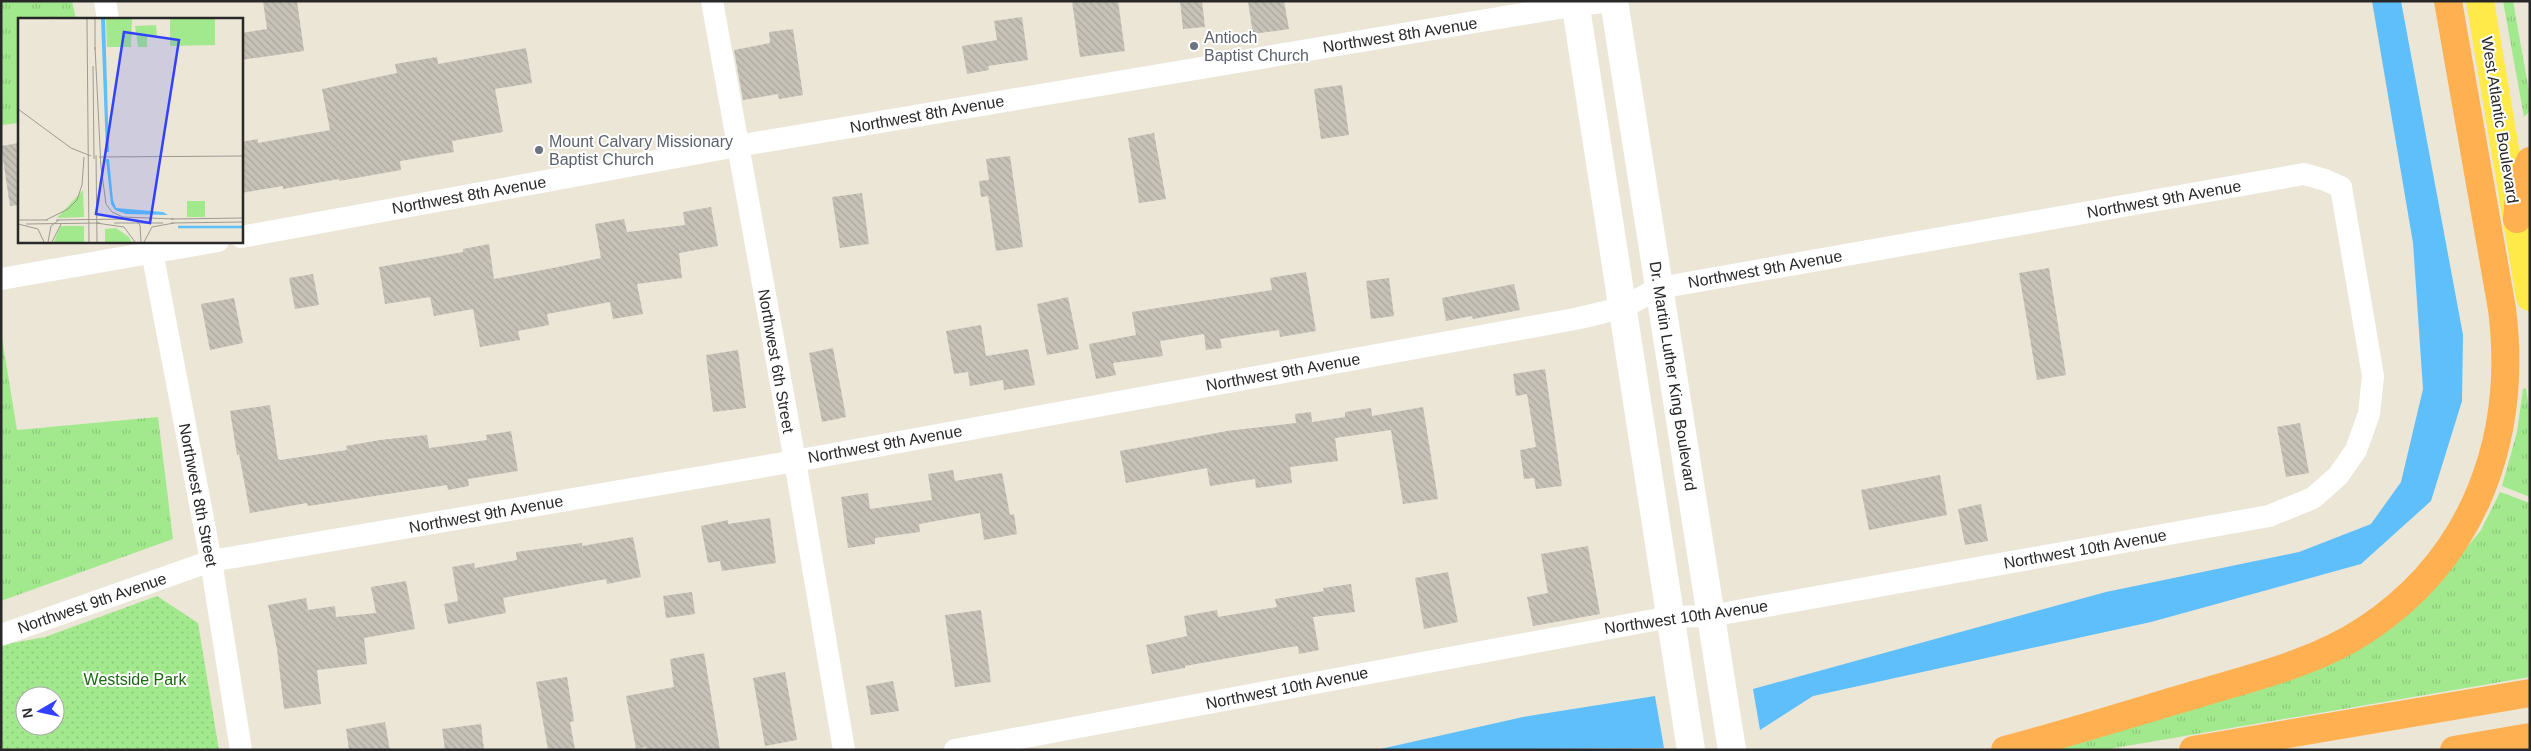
<svg xmlns="http://www.w3.org/2000/svg" width="2531" height="751" viewBox="0 0 2531 751" font-family="Arial,sans-serif">
  <style>
    .grass { fill: url(#grass-tufts) }
    .park { fill: url(#park-dots); fill-rule: evenodd }
    .water { fill: #5ebffb }
    .building { fill: url(#building-back-hatch) }
    .lines { fill: none; stroke-linecap: round; stroke-linejoin: round }
    .minor { stroke: #fff; stroke-width: 22 }
    .secondary { stroke: #fff; stroke-width: 28 }
    .primary { stroke: #ffea4a; stroke-width: 28 }
    .motorway { stroke: #ffb050; stroke-width: 28 }
    .worship-dot { fill: #6b7280; stroke: #fff; stroke-width: 2 }
    .labels { text-anchor: middle; dominant-baseline: central; stroke-width: 4; stroke-linejoin: round; paint-order: stroke }
    .street-label { font-size: 16px; fill: #282828; stroke: #fff }
    .worship-label { font-size: 16px; fill: #5b616d; stroke: #fff; text-anchor: start }
    .park-label { font-size: 16px; fill: #1a6b12; stroke: #fff }
    .inset-river { fill: none; stroke: #5ebffb; stroke-width: 2.5 }
    .inset-road { fill: none; stroke: #9e9a91; stroke-width: 1 }
    .view { fill: #3240ff; fill-opacity: 0.15; stroke: #3240ff; stroke-width: 2.5 }
    .inset-edge { fill: none; stroke: #282828; stroke-width: 2.5 }
  </style>
  <defs>
    <pattern id="grass-tufts" width="24" height="20" patternUnits="userSpaceOnUse" patternTransform="scale(1.25)"><rect width="24" height="20" fill="#a2e98d"/><path d="M3 7l-1-3M5 7V3M7 7l1-3M15 17l-1-3M17 17v-4M19 17l1-3" fill="none" stroke="#8cc87a"/></pattern>
    <pattern id="park-dots" width="8" height="8" patternUnits="userSpaceOnUse" patternTransform="scale(1.25)"><rect width="8" height="8" fill="#a2e98d"/><path d="M2 2h.1M6 6h.1" fill="none" stroke="#8cc87a" stroke-width="1.8" stroke-linecap="round"/></pattern>
    <pattern id="building-back-hatch" width="6" height="6" patternUnits="userSpaceOnUse" patternTransform="scale(1.25)"><rect width="6" height="6" fill="#c7c2b8"/><path d="M-1 5l2 2M0 0l6 6M5-1l2 2" fill="none" stroke="#aba79e"/></pattern>
  </defs>
  <rect width="100%" height="100%" fill="#ece6d7"/>
  <g class="grass">
    <polygon points="1,1 72,1 76,19 19,19 19,123 1,125"/>
    <polygon points="2503,1 2513,1 2530,97 2530,111 2524,117"/>
    <polygon points="1,332 17,430 158,417 173,539 1,601"/>
    <polygon points="2526,388 2530,416 2530,497 2502,486 2517,432 2523,389"/>
    <polygon points="2500,492 2530,503 2530,677 2103,750 2041,750 2264,685 2451,567 2481,530"/>
  </g>
  <path class="park" d="M157,596l41,27 21,127h-218v-105l44,-8zM25,696h30v30h-30z"/>
  <g class="water">
    <polygon points="2372,1 2401,1 2463,335 2462,401 2431,501 2361,564 2151,622 1813,696 1760,730 1753,689 2106,592 2299,552 2371,524 2401,482 2423,389 2413,243"/>
    <polygon points="1655,696 1664,748 1376,750 1523,717"/>
  </g>
  <g class="building">
    <polygon points="263,1 297,1 304,51 241,60 241,33 267,29"/>
    <polygon points="1072,1 1118,1 1125,51 1080,57"/>
    <polygon points="1180,1 1202,1 1205,27 1183,29"/>
    <polygon points="1248,1 1284,1 1289,29 1253,34"/>
    <polygon points="1022,17 1028,60 988,66 989,70 967,74 962,46 997,40 994,21"/>
    <polygon points="793,29 803,95 779,99 778,94 743,100 734,50 770,43 769,32"/>
    <polygon points="526,48 532,83 495,89 503,132 452,141 454,152 400,161 401,170 339,181 339,179 283,189 283,186 241,193 241,142 258,139 258,143 330,130 322,89 397,73 395,64 437,57 438,64"/>
    <polygon points="1342,85 1349,135 1321,139 1314,89"/>
    <polygon points="1154,133 1166,199 1139,203 1128,138"/>
    <polygon points="19,143 19,205 10,206 1,146"/>
    <polygon points="1010,156 1023,247 996,251 988,196 981,197 979,181 989,180 986,159"/>
    <polygon points="862,193 869,244 840,248 832,197"/>
    <polygon points="711,207 718,246 679,253 682,278 637,284 643,314 613,319 610,302 547,314 549,325 518,331 520,340 480,347 473,309 434,316 430,297 385,304 379,267 463,252 463,249 489,244 494,279 553,268 601,258 595,224 624,219 627,232 685,225 683,212"/>
    <polygon points="2049,268 2066,375 2037,380 2019,273"/>
    <polygon points="1306,272 1316,331 1280,337 1279,330 1220,339 1222,348 1206,350 1204,334 1160,341 1163,356 1113,363 1116,375 1096,379 1089,344 1136,335 1132,312 1272,290 1270,278"/>
    <polygon points="313,274 319,305 295,309 289,278"/>
    <polygon points="1389,278 1394,316 1371,319 1366,281"/>
    <polygon points="1514,284 1520,310 1473,319 1472,316 1446,321 1442,298"/>
    <polygon points="1068,297 1079,349 1047,355 1037,304"/>
    <polygon points="234,298 243,343 210,350 201,304"/>
    <polygon points="981,325 986,356 1028,349 1035,385 1004,390 1003,380 970,386 968,372 954,374 946,331"/>
    <polygon points="833,348 846,417 822,422 809,353"/>
    <polygon points="738,350 746,408 713,412 706,355"/>
    <polygon points="1545,369 1562,486 1536,489 1534,478 1524,479 1520,450 1536,447 1527,394 1516,396 1513,374"/>
    <polygon points="270,405 278,459 280,460 347,450 346,446 380,440 427,435 429,448 487,440 486,435 511,431 518,471 468,479 469,486 448,490 447,485 308,506 307,503 250,513 239,454 237,455 230,411"/>
    <polygon points="1423,407 1438,499 1403,504 1391,430 1335,438 1338,461 1290,467 1292,483 1256,488 1255,479 1210,486 1207,468 1126,483 1120,451 1227,431 1296,423 1295,414 1311,412 1312,422 1345,417 1345,412 1371,408 1372,416"/>
    <polygon points="2300,423 2309,473 2286,477 2277,427"/>
    <polygon points="953,470 955,481 1002,473 1010,515 1014,514 1017,534 984,540 980,513 919,524 920,532 875,538 875,544 848,548 841,497 868,493 870,509 932,500 928,474"/>
    <polygon points="1940,475 1947,515 1869,530 1861,490"/>
    <polygon points="1981,504 1988,541 1965,545 1958,509"/>
    <polygon points="770,518 776,563 722,571 720,561 708,563 701,526 728,520 728,524"/>
    <polygon points="633,537 641,577 607,584 606,579 503,598 506,613 448,624 444,604 458,601 452,567 474,563 475,568 517,560 516,552 582,543 582,546"/>
    <polygon points="1588,546 1600,614 1533,626 1527,597 1548,593 1541,554"/>
    <polygon points="1448,572 1458,622 1424,629 1415,578"/>
    <polygon points="406,581 415,629 364,638 367,664 317,670 321,704 284,709 277,649 268,605 306,598 308,610 335,606 336,617 376,613 371,587"/>
    <polygon points="1351,584 1355,612 1313,617 1319,650 1299,654 1298,646 1284,648 1185,666 1185,668 1152,674 1146,645 1187,636 1184,616 1217,610 1218,617 1277,607 1275,599 1324,591 1323,588"/>
    <polygon points="692,592 695,614 666,618 663,596"/>
    <polygon points="981,610 991,682 955,687 945,615"/>
    <polygon points="704,653 720,750 647,750 646,747 636,749 626,696 674,687 670,659"/>
    <polygon points="785,672 797,740 765,746 753,678"/>
    <polygon points="567,677 574,721 570,722 575,750 548,750 536,682"/>
    <polygon points="893,681 899,711 871,715 866,686"/>
    <polygon points="385,722 390,750 349,750 346,729"/>
    <polygon points="481,724 484,750 445,750 442,729"/>
  </g>
  <g class="lines">
    <g class="minor">
      <polyline points="105,1 108,19"/>
      <polyline points="712,1 795,461 844,750"/>
      <polyline points="241,237 737,146 1576,5 1614,1"/>
      <polyline points="150,241 211,561 241,750"/>
      <polyline points="1,279 218,241"/>
      <polyline points="1,635 211,561 795,461 1575,319 1622,308 1659,288 2304,174 2325,180 2341,187 2373,376 2369,414 2356,450 2338,476 2313,498 2269,516 1710,616 1670,617 955,750"/>
    </g>
    <g class="secondary">
      <polyline points="1575,1 1691,750"/>
      <polyline points="1614,1 1732,750"/>
    </g>
    <polyline class="primary" points="2480,1 2530,297"/>
    <g class="motorway">
      <polyline points="2517,219 2520,185 2530,161"/>
      <path d="M2005,750c64,-17 128,-37 192,-56 57,-17 118,-31 168,-64 111,-73 153,-194 137,-321l-54,-308"/>
      <polyline points="2193,750 2530,693"/>
      <polyline points="2454,750 2530,737"/>
    </g>
  </g>
  <g class="worship-dot">
    <circle cx="1194" cy="46" r="5"/>
    <circle cx="539" cy="150" r="5"/>
  </g>
  <g class="labels">
    <g class="street-label">
      <text transform="translate(1400 35) rotate(-9)">Northwest 8th Avenue</text>
      <text transform="translate(927 114) rotate(-10)">Northwest 8th Avenue</text>
      <text transform="translate(2500 120) rotate(81)">West Atlantic Boulevard</text>
      <text transform="translate(469 195) rotate(-10)">Northwest 8th Avenue</text>
      <text transform="translate(2164 199) rotate(-10)">Northwest 9th Avenue</text>
      <text transform="translate(1765 269) rotate(-10)">Northwest 9th Avenue</text>
      <text transform="translate(776 361) rotate(80)">Northwest 6th Street</text>
      <text transform="translate(1283 372) rotate(-10)">Northwest 9th Avenue</text>
      <text transform="translate(1673 376) rotate(81)">Dr. Martin Luther King Boulevard</text>
      <text transform="translate(885 444) rotate(-10)">Northwest 9th Avenue</text>
      <text transform="translate(198 495) rotate(79)">Northwest 8th Street</text>
      <text transform="translate(486 514) rotate(-10)">Northwest 9th Avenue</text>
      <text transform="translate(2085 549) rotate(-10)">Northwest 10th Avenue</text>
      <text transform="translate(92 603) rotate(-19)">Northwest 9th Avenue</text>
      <text transform="translate(1686 617) rotate(-8)">Northwest 10th Avenue</text>
      <text transform="translate(1287 688) rotate(-11)">Northwest 10th Avenue</text>
    </g>
    <g class="worship-label">
      <text x="1204" y="37">Antioch<tspan x="1204" dy="18">Baptist Church</tspan></text>
      <text x="549" y="141">Mount Calvary Missionary<tspan x="549" dy="18">Baptist Church</tspan></text>
    </g>
    <g class="park-label">
      <text x="135" y="679">Westside Park</text>
    </g>
  </g>
  <g transform="translate(18 18)">
    <rect width="225" height="225" fill="#ece6d7"/>
    <path d="M152,1h45v26l-45,1zM138,7l1,12h-10v10h-9l-3,-21zM65,172l1,27 -27,1zM169,183h18v16h-18zM42,208h24v16h-30z" fill="#a2e98d"/>
    <path d="M98,210l13,9 2,5h-26v-13zM46,212h15v12h-22l1,-8z" fill="#a2e98d"/>
    <path d="M88,1h26l-1,28h-24z" fill="#a2e98d"/>
    <path d="M83,1h4l4,133h-3zM88,141h3l4,41 3,8 47,4 5,3 -42,-1 -11,-4 -4,-6z" fill="#5ebffb"/>
    <path class="inset-river" d="M160,209h65"/>
    <path class="inset-road" d="M69,1l2,223M77,1v31M77,29l6,120 5,37 6,8 11,5 51,2M75,48l1,93M0,91l53,39 20,8M78,137l1,87M81,139l144,-1M116,201l6,6 1,17M153,201l72,-1M0,202h30M28,202l22,-11 9,-9 5,-15 2,-28M38,202l72,-1M78,205l28,4 11,15M96,205h49M153,205l72,-1M0,206l20,5 6,13M8,206l74,-1M30,224l3,-16 8,-6M34,224l9,-18M126,224l8,-15 22,-4"/>
    <path class="view" d="M106,14l55,8 -29,183 -54,-9z"/>
    <rect width="225" height="225" class="inset-edge"/>
  </g>
  <rect width="2531" height="751" fill="none" stroke="#282828" stroke-width="5"/>
  <g transform="translate(40 711) rotate(261)"><circle r="24" fill="#ffffff" stroke="#a9a9a9"/>
  <path d="M0-4L9 19L0 12L-9 19Z" fill="#3240ff"/>
  <text y="-8" font-size="14" font-weight="bold" text-anchor="middle" fill="#282828">N</text>
  </g>
</svg>
